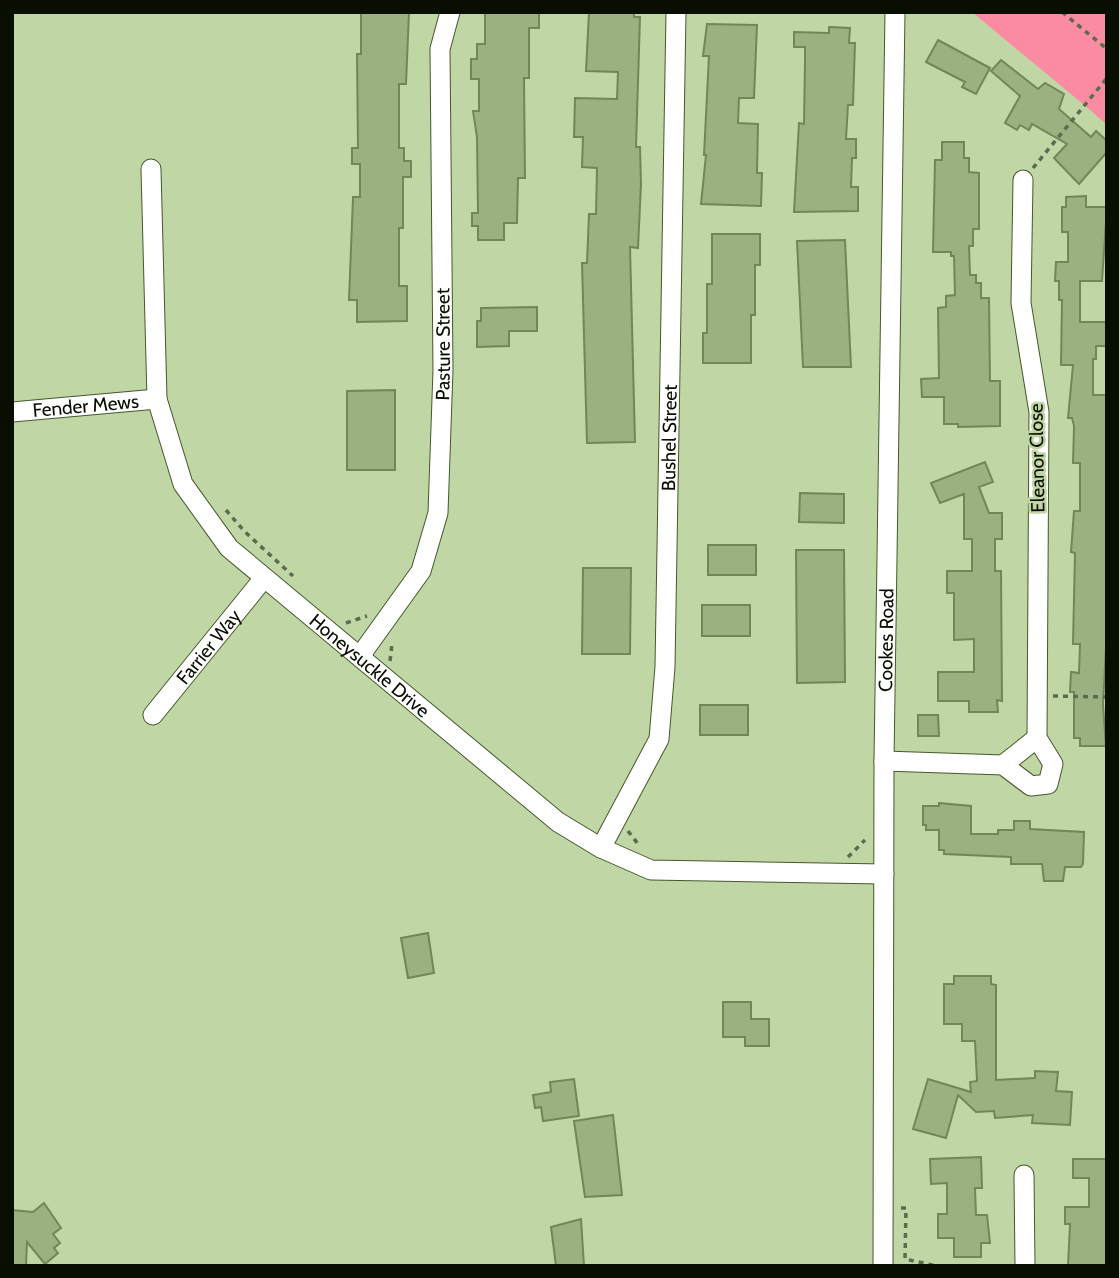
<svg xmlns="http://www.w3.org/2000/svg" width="1119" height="1278" viewBox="0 0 1119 1278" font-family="Cabin,sans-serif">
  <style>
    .green { fill: #fa8ba2 }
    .building { fill: #9bb181; stroke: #728658; stroke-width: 2 }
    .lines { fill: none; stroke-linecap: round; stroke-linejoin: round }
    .minor-casing { stroke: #46582c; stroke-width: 21 }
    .path { stroke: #5d6b4d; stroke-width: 3.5; stroke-dasharray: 5 5; stroke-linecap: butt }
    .minor { stroke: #fff; stroke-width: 19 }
    .labels { text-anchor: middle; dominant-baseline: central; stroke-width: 5; stroke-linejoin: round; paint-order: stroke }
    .street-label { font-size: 19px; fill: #080f01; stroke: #c0d6a5 }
  </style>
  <rect width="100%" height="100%" fill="#c0d6a5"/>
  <polygon class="green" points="972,12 1107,12 1107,125 1089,109"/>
  <g class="building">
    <polygon points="361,12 409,12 406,84 399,84 399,148 404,148 404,161 411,161 411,177 403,177 403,228 399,228 399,286 407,286 407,321 357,322 357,300 349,300 353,197 360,197 360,164 352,164 352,148 358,148 357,54 361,54"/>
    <polygon points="485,12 539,12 539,28 529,28 529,78 524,78 525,178 518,178 517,223 504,223 504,240 478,240 478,226 472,226 472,213 478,213 477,137 473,111 479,111 479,79 471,79 471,59 477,59 477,44 485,44"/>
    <polygon points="589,12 634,12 634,17 640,17 636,147 640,147 641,184 638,248 630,247 635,442 587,443 582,263 587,263 589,214 596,214 597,168 582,167 583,137 574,137 575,98 617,99 618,72 586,71"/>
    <polygon points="707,24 757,25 754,98 739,98 738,123 758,124 757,173 762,173 761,206 701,204 706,155 704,155 709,56 703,56"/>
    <polygon points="829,27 850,28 849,43 855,43 853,105 848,105 846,139 856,139 856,158 852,158 851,187 858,187 858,211 794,212 799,123 804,124 805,62 805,47 794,47 794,32 829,33"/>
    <polygon points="938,40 990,68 976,94 962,87 965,82 926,62"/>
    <polygon points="1001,60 1038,89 1045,83 1064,94 1059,109 1091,137 1096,131 1107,141 1107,152 1079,184 1054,158 1067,144 1032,124 1029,130 1020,125 1017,130 1005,123 1020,96 991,71"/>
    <polygon points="942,142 964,142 964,158 969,158 969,172 979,173 979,229 973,229 973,246 969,246 970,275 976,275 976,283 981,283 981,298 989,298 990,381 1000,381 1000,426 958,427 958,424 944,424 944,397 922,397 921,379 939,378 938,308 946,307 946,296 955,295 954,256 951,256 951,252 933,252 935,160 942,160"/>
    <polygon points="1086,196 1086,207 1107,207 1102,281 1080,281 1080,322 1107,322 1107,346 1096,346 1096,359 1093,359 1093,395 1107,395 1107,628 1103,704 1106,746 1080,746 1080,738 1074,738 1074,692 1070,692 1071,672 1079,673 1080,644 1073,644 1075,553 1071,552 1074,511 1080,511 1080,463 1073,463 1074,426 1072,418 1068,418 1073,365 1061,365 1062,300 1059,300 1059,281 1055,281 1056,262 1068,262 1068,232 1062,232 1062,207 1066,207 1066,197"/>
    <polygon points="712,234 760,234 760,265 755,265 755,315 751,315 751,363 703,363 703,333 707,333 707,284 712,284"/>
    <polygon points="845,240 851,367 803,367 797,241"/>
    <polygon points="537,307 537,331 509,331 509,346 477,347 477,321 481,321 481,308"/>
    <polygon points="395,390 395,470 347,470 347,391"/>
    <polygon points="985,462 993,482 979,487 989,513 1002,513 1002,539 995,539 995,571 1001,571 1002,701 997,700 998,712 969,712 969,701 938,701 938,672 974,672 974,639 954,640 954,593 947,593 947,571 972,571 972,539 964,539 964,494 940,503 931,483"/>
    <polygon points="800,493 844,494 844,523 799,522"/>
    <rect x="708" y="545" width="48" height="30"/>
    <polygon points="796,550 844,550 845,682 797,683"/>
    <polygon points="583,568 631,568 630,654 582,654"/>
    <rect x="702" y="605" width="48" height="31"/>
    <rect x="700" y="705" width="48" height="30"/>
    <polygon points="918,715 938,715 939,736 918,736"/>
    <polygon points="939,803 971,806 971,834 998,834 998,830 1014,830 1014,821 1030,821 1030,829 1084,832 1083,864 1081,867 1065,867 1063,881 1044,881 1042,864 1011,864 1011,857 944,854 944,850 939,850 939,830 926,830 926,825 923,825 923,806 939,806"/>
    <polygon points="428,933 434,973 408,978 401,938"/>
    <polygon points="954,976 991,976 991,984 996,985 996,1080 1035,1078 1035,1071 1058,1072 1056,1091 1072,1092 1070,1125 1032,1123 1033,1115 995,1118 994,1111 976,1112 958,1095 946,1138 913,1129 928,1079 971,1092 970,1082 977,1081 975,1041 962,1041 962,1024 944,1024 944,984 954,984"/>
    <polygon points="723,1002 751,1002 751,1019 769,1019 769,1046 745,1046 745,1037 723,1037"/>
    <polygon points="574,1079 579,1116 543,1121 541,1107 535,1108 533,1095 551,1092 550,1082"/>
    <polygon points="613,1115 622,1195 585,1197 574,1121"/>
    <polygon points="981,1157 982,1188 975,1188 976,1215 987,1215 990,1243 981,1243 981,1257 954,1257 954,1238 938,1238 938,1214 947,1214 947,1183 931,1184 930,1159"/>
    <polygon points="1073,1159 1107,1159 1107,1266 1068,1266 1070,1224 1065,1224 1065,1207 1089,1207 1089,1178 1073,1178"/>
    <polygon points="44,1203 61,1228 53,1234 60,1243 54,1248 58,1253 45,1264 27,1242 26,1266 12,1266 12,1210 33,1212"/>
    <polygon points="581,1219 584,1266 556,1266 551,1227"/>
  </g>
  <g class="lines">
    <g class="minor-casing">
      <g id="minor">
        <path id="s1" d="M151,169l6,230 26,85 46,64 329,274 43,26 50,22 233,4"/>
        <path id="s2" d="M12,412l145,-13"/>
        <path id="s3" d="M360,656l61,-85 17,-58 5,-143 -3,-321 10,-37"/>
        <path id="s4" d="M153,715l111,-137"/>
        <polyline points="884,761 1003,765 1031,786 1048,784 1053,764 1037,738 1039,412 1021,303 1023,180"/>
        <polyline points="1003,765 1037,738"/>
        <path id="s5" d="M601,848l58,-109 6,-72 11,-655"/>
        <polyline points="1024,1175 1025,1266"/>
        <path id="s6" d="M883,1266l1,-505 11,-749"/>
      </g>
    </g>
    <g class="path">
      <polyline points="1062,12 1107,49"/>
      <polyline points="1033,168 1107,78"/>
      <polyline points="226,510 244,531 293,576"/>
      <polyline points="346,623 367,616"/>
      <polyline points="390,661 392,644"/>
      <polyline points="1053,696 1107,697"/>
      <polyline points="628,831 638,844"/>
      <polyline points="848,857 865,840"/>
      <polyline points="901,1208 906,1208 905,1259 937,1266"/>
    </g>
    <use href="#minor" class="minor"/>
  </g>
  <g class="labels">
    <g class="street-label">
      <text stroke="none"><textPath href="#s3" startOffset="334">Pasture Street</textPath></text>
      <text stroke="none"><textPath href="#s2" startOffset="74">Fender Mews</textPath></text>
      <text stroke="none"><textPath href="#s5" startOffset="425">Bushel Street</textPath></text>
      <text transform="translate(1037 458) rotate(-91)">Eleanor Close</text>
      <text stroke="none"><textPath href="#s6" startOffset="626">Cookes Road</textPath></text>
      <text stroke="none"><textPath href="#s4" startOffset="88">Farrier Way</textPath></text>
      <text stroke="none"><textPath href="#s1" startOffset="581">Honeysuckle Drive</textPath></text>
    </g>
  </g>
  <rect width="1119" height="1278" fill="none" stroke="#080f01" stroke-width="28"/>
</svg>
